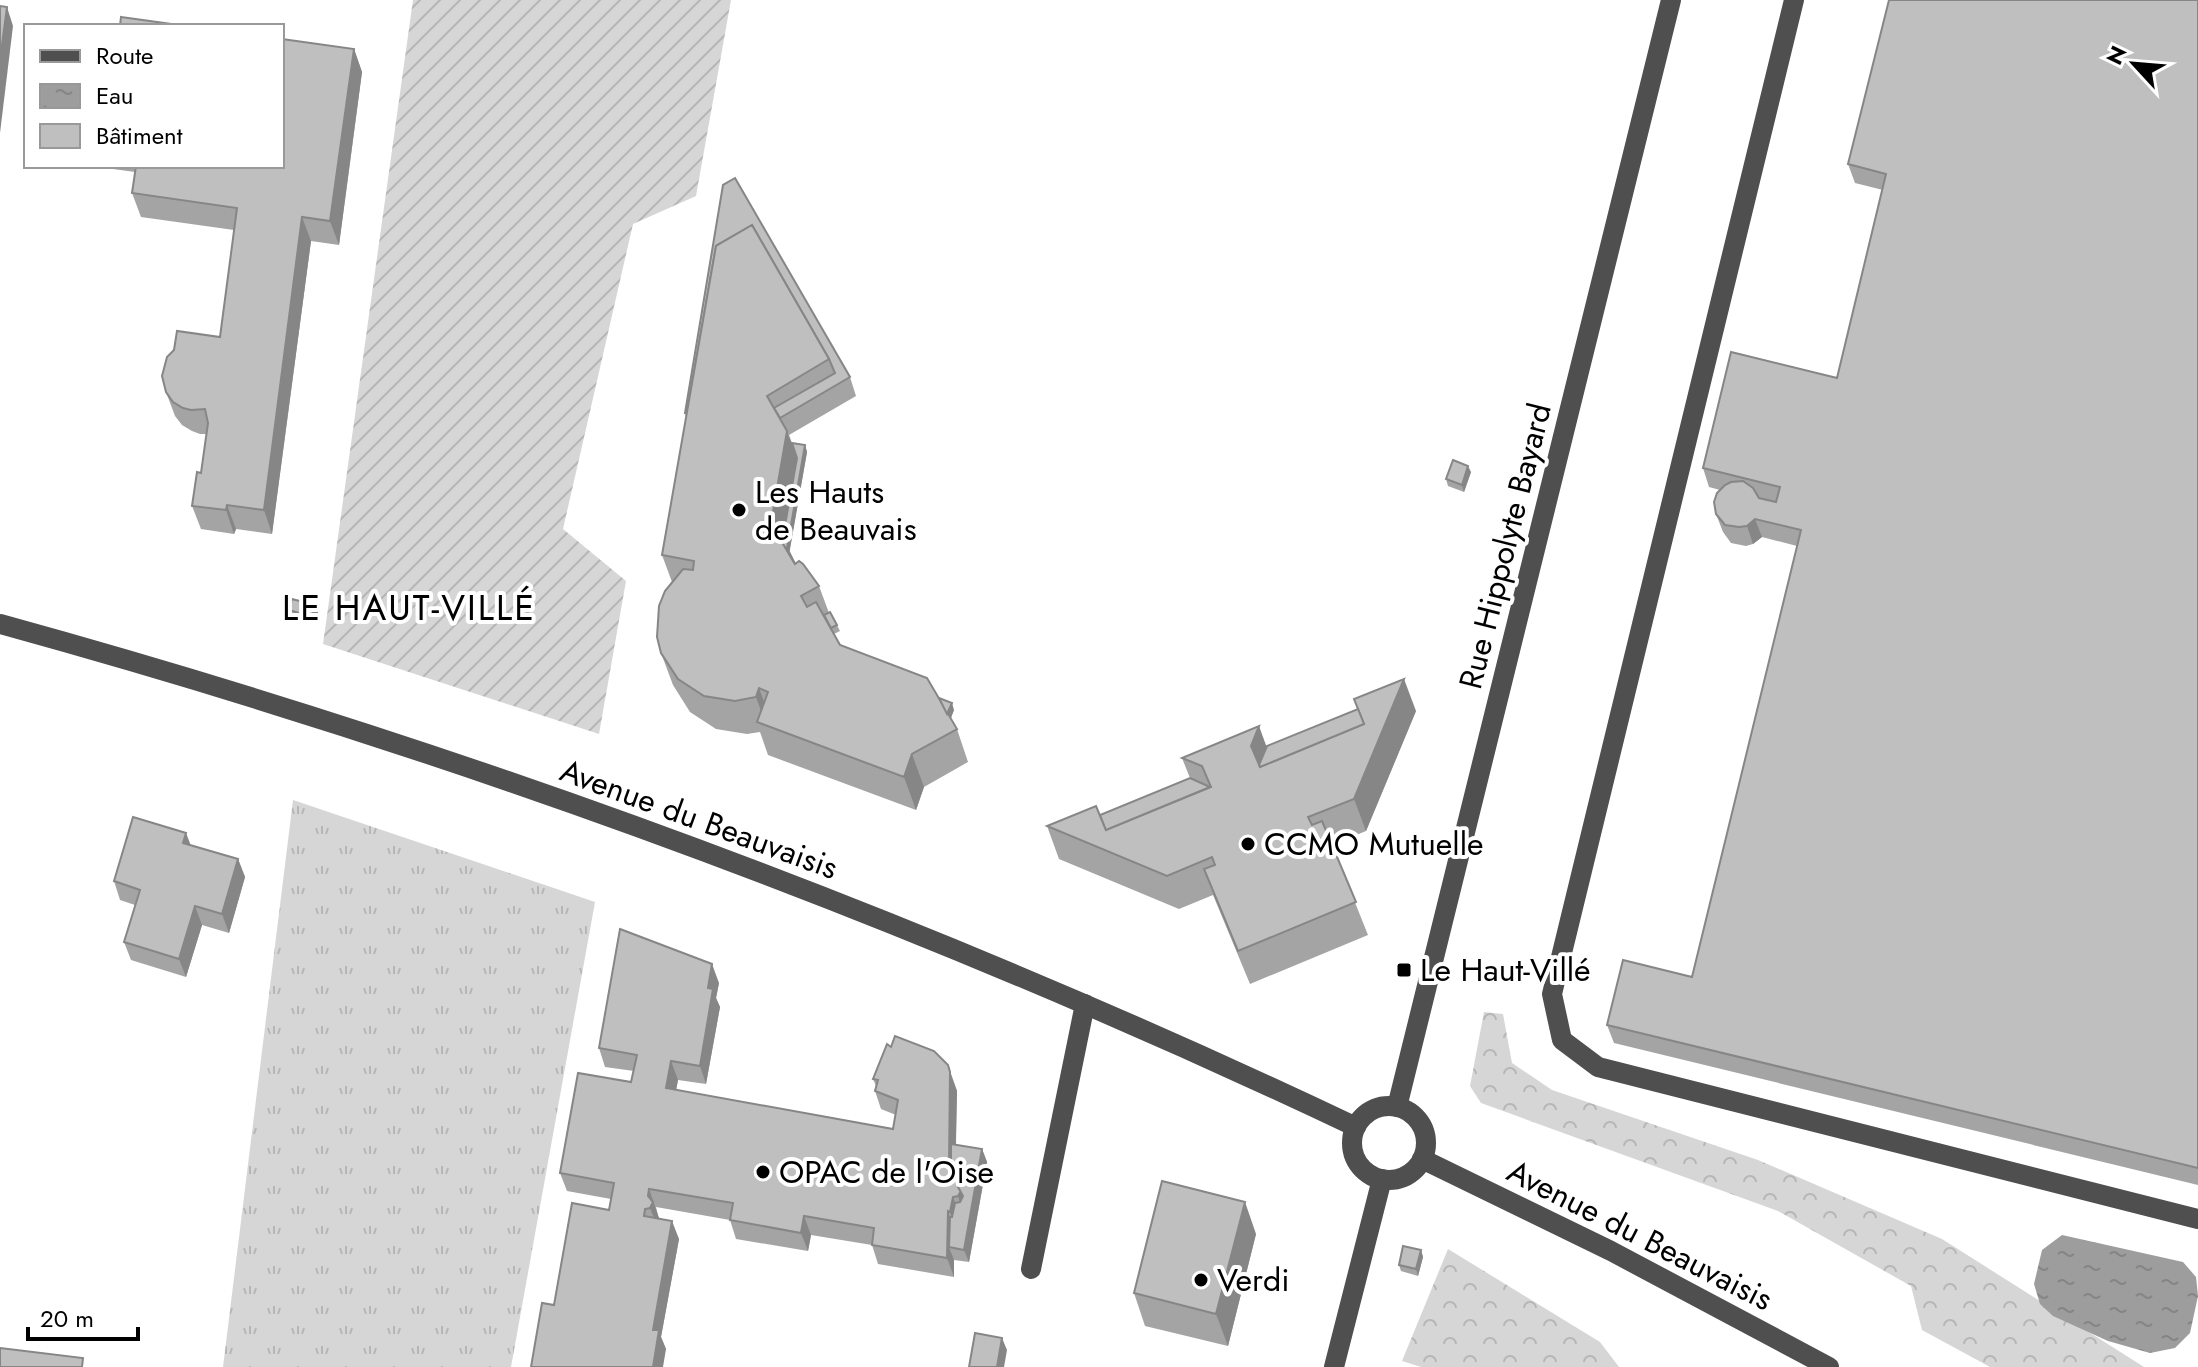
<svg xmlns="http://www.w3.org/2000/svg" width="2198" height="1367" viewBox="0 0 2198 1367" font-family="Jost,sans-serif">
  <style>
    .grass { fill: url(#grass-tufts) }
    .forest { fill: url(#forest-crowns) }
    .garden { fill: url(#garden-furrows) }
    .water { fill: url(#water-ripples) }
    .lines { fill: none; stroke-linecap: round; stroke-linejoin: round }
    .minor { stroke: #4f4f4f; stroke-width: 20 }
    .wall { fill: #a4a4a4 }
    .shaded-wall { fill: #868686 }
    .building { fill: #bfbfbf; stroke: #868686; stroke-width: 2 }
    .poi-dot { fill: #000; stroke: #fff; stroke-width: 3 }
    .labels { text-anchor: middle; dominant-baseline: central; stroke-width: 8; stroke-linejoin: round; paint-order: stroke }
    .poi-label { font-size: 32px; fill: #000; stroke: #fff; text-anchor: start }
    .street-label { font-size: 32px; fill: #000; stroke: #fff }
    .quarter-label { font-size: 36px; letter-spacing: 2px; fill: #000; stroke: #fff }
  </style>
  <defs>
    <pattern id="grass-tufts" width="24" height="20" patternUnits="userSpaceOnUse" patternTransform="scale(2)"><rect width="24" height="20" fill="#d6d6d6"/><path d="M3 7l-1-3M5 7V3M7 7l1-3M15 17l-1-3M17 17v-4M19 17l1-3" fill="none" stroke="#b6b6b6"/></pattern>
    <pattern id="forest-crowns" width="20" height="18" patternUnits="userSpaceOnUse" patternTransform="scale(2)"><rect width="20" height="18" fill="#d6d6d6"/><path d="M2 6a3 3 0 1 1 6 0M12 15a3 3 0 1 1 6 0" fill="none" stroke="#b6b6b6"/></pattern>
    <pattern id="garden-furrows" width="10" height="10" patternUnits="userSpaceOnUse" patternTransform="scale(2)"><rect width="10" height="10" fill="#d6d6d6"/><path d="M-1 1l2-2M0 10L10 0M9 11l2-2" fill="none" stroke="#b6b6b6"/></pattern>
    <pattern id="water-ripples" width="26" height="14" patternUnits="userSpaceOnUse" patternTransform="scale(2)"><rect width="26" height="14" fill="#9d9d9d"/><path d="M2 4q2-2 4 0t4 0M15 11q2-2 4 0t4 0" fill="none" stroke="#858585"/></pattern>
  </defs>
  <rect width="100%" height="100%" fill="#fff"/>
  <polygon class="grass" points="293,800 595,902 511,1367 223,1367"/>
  <g class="forest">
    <polygon points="1484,1012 1503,1014 1512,1063 1552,1090 1758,1160 1942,1239 2144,1367 1990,1367 1922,1330 1911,1286 1778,1211 1481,1103 1470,1086"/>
    <polygon points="1448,1249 1600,1342 1619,1367 1421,1367 1402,1361"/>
  </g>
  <polygon class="garden" points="413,0 731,0 696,196 633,224 563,529 626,581 599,734 323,644"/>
  <polygon class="water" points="2062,1235 2183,1262 2196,1277 2198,1296 2190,1333 2175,1348 2150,1353 2108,1341 2053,1316 2040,1304 2034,1284 2042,1250"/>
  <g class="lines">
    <g class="minor">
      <polyline points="1794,0 1552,994 1562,1040 1598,1067 2198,1219"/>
      <path d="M0,624c465,128 920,296 1356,503"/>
      <circle cx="1389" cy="1143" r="37"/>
      <polyline points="1397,1107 1671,0"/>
      <polyline points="1422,1159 1611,1251 1829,1367"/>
      <polyline points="1031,1269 1085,1004"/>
      <polyline points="1334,1367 1382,1179"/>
    </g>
  </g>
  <g class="wall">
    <polygon points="2198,0 2198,1185 1614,1043 1607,1025 1692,977 1797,546 1762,537 1753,544 1746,546 1731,543 1723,532 1716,514 1720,490 1709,487 1703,468 1837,378 1883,190 1855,183 1848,164"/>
    <polygon points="354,49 362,72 339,245 311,241 272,534 236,529 234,534 201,529 192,506 201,473 207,434 200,434 192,431 182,425 175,416 166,392 220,337 234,230 141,217 132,193 135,172 113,169 112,166 282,166"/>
    <polygon points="723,185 850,377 856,396 789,435 792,443 805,445 807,452 789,553 795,563 819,586 829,613 837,625 840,631 834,634 841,645 939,698 954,710 950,719 957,729 968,762 924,787 916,810 768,755 760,732 747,734 716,729 690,712 673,685 661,653 672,582 662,555 686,417 685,413"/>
    <polygon points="1471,472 1464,492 1448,486 1446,479"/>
    <polygon points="315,605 318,612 315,624 292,617 289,610"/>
    <polygon points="1416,711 1366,831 1332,845 1368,935 1250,984 1213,895 1179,909 1059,859 1047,826 1100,815 1190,778 1182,758 1267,746"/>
    <polygon points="190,845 238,859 245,877 229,933 202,925 186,977 131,960 124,942 135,905 120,900 114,881"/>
    <polygon points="719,983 716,998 720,1007 706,1084 678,1080 676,1090 893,1129 896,1115 881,1109 875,1091 876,1086 873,1079 948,1065 957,1091 956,1145 982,1149 987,1162 969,1262 954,1260 954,1277 878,1264 872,1245 811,1235 808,1251 736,1239 730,1220 656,1207 659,1219 679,1239 661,1337 666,1349 554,1305 609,1210 611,1199 567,1191 560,1173 631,1082 634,1071 605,1067 599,1048"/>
    <polygon points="1256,1234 1228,1346 1145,1326 1134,1293"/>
    <polygon points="1421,1250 1423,1257 1418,1276 1401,1271 1399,1265"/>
  </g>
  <g class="shaded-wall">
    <polygon points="7,7 13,26 0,133 0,60"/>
    <polygon points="354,49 362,72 339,245 330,221"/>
    <polygon points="302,217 311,241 272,534 264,510"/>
    <polygon points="787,431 799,464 783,554 771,523"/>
    <polygon points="805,445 807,452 789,555 787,548"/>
    <polygon points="1468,466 1471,472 1464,492 1462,485"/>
    <polygon points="227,505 236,529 234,534 226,510"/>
    <polygon points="1755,519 1762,537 1753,544 1747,526"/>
    <polygon points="315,605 318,612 315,624 312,617"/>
    <polygon points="1404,679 1416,711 1366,831 1354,799"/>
    <polygon points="759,688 771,721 766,725 756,697"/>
    <polygon points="952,703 954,710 948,726 945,719"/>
    <polygon points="1259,726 1271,759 1263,778 1251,746"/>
    <polygon points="912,754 924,787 916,810 904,777"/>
    <polygon points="186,833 193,851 183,843"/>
    <polygon points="238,859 245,877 229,933 222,914"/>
    <polygon points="195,906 202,925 186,977 179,959"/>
    <polygon points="712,964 719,983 716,998 720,1007 706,1084 700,1066 708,988"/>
    <polygon points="671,1061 678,1080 673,1107 666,1088"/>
    <polygon points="950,1072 957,1091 955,1175 949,1168"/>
    <polygon points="982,1149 987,1162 969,1262 964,1250"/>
    <polygon points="958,1170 965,1188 964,1215 958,1196 956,1184"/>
    <polygon points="649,1189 660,1221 657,1226 650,1208 648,1196"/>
    <polygon points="953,1197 960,1216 957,1230 950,1212"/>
    <polygon points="1245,1202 1256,1234 1228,1346 1216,1314"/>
    <polygon points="948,1211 954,1230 949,1247 954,1260 954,1277 947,1258"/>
    <polygon points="804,1216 811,1235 808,1251 801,1233"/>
    <polygon points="672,1221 679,1239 661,1337 666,1349 663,1367 653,1367 653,1330"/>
    <polygon points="1421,1250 1423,1257 1418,1276 1416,1269"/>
    <polygon points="1002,1338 1007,1350 1004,1367 997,1367"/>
  </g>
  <g class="building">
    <polygon points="1889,0 2198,0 2198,1168 1607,1025 1623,960 1692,977 1801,530 1755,519 1747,526 1739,527 1725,525 1716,514 1714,502 1717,493 1725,485 1731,482 1743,481 1753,488 1759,498 1776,502 1780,487 1703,468 1731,352 1837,378 1886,174 1848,164"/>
    <polygon points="0,6 7,7 0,60"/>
    <polygon points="121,17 186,26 120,26"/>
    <polygon points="282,39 354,49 330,221 302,217 264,510 227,505 226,510 192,506 197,472 201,473 208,423 205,409 191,410 183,408 173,402 166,392 162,376 167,357 174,350 177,331 220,337 237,208 132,193 136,166 282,166"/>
    <polygon points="735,178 850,377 780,418 774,408 835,373 829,359 752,225 716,246 687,413 685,413 723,185"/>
    <polygon points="752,225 829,359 767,396 787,431 771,523 795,564 799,561 803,564 819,586 801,596 807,607 816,602 840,645 927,678 957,729 912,754 904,777 757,722 768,692 759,688 756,697 735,701 704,696 678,679 661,653 657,637 659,606 665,591 683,569 693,570 694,561 662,555 716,246"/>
    <polygon points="792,443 805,445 787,548 795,564 782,542 797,458"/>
    <polygon points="1453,460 1468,466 1462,485 1446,479"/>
    <polygon points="292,599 315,605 312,617 289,610"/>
    <polygon points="830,612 837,625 831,628 824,615"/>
    <polygon points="1404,679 1354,799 1308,817 1312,825 1322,821 1356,902 1238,951 1204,869 1215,865 1212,857 1167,876 1047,826 1096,806 1106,830 1211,787 1202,766 1182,758 1259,726 1251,746 1260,767 1364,724 1354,699"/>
    <polygon points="939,698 952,703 947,714"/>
    <polygon points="1358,709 1364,724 1260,767 1259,765 1267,746"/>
    <polygon points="1190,778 1210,787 1106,830 1100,815"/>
    <polygon points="133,817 186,833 183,843 238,859 222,914 195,906 179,959 124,942 140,890 114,881"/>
    <polygon points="620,929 712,964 708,988 713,989 700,1066 671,1061 666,1088 893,1129 898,1100 875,1091 878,1080 873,1079 887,1044 891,1047 895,1036 934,1051 948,1065 950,1072 949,1168 958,1170 956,1184 961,1191 958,1196 953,1197 950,1212 948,1211 947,1258 872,1245 874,1228 804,1216 801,1233 730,1220 733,1203 649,1189 648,1196 653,1202 650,1208 645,1209 644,1216 672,1221 653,1330 659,1330 653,1367 531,1367 542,1303 554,1305 572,1203 609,1210 614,1183 560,1173 578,1073 631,1082 637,1055 599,1048"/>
    <polygon points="951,1144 982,1149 964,1250 949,1247 950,1217 952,1217 955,1203 960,1202 963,1196 958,1187 960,1176 958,1170 951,1168"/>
    <polygon points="1162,1181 1245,1202 1216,1314 1134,1293"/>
    <polygon points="1403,1246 1421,1250 1416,1269 1399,1265"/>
    <polygon points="975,1333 1002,1338 997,1367 969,1367"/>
    <polygon points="0,1348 83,1358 82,1367 0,1367"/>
  </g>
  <g class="poi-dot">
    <circle cx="739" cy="510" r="8"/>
    <circle cx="1248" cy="844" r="8"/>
    <rect x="1396" y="962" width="16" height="16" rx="4"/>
    <circle cx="763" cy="1172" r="8"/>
    <circle cx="1201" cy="1280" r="8"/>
  </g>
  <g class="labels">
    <g class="poi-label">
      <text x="755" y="492">Les Hauts<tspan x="755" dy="37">de Beauvais</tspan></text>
      <text x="1264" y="844">CCMO Mutuelle</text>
      <text x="1420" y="970">Le Haut-Villé</text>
      <text x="779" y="1172">OPAC de l'Oise</text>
      <text x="1217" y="1280">Verdi</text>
    </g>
    <g class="street-label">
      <text transform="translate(1505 546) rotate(-76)">Rue Hippolyte Bayard</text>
      <text transform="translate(699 819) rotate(20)">Avenue du Beauvaisis</text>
      <text transform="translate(1640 1235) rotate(27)">Avenue du Beauvaisis</text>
    </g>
    <g class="quarter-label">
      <text x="409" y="607">LE HAUT-VILLÉ</text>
    </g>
  </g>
  <rect x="24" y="24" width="260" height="144" fill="#ffffff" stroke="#999999" stroke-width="2"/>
  <rect x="40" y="50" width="40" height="12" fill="#4f4f4f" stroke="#999999" stroke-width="2"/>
  <text x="96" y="64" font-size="24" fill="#000000">Route</text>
  <rect x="40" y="84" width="40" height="24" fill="url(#water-ripples)" stroke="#999999" stroke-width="2"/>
  <text x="96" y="104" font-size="24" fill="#000000">Eau</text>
  <rect x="40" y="124" width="40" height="24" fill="#bfbfbf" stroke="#999999" stroke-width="2"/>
  <text x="96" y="144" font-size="24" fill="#000000">Bâtiment</text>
  <g transform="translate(2134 64) rotate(296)" stroke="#ffffff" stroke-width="6" paint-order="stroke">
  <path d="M0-6L14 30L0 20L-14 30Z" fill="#000000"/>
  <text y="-12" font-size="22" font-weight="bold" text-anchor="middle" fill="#000000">N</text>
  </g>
  <path d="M28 1327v12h110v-12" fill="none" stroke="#000000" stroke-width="4"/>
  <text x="40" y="1327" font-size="24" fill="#000000" stroke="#ffffff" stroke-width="6" paint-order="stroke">20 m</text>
</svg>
